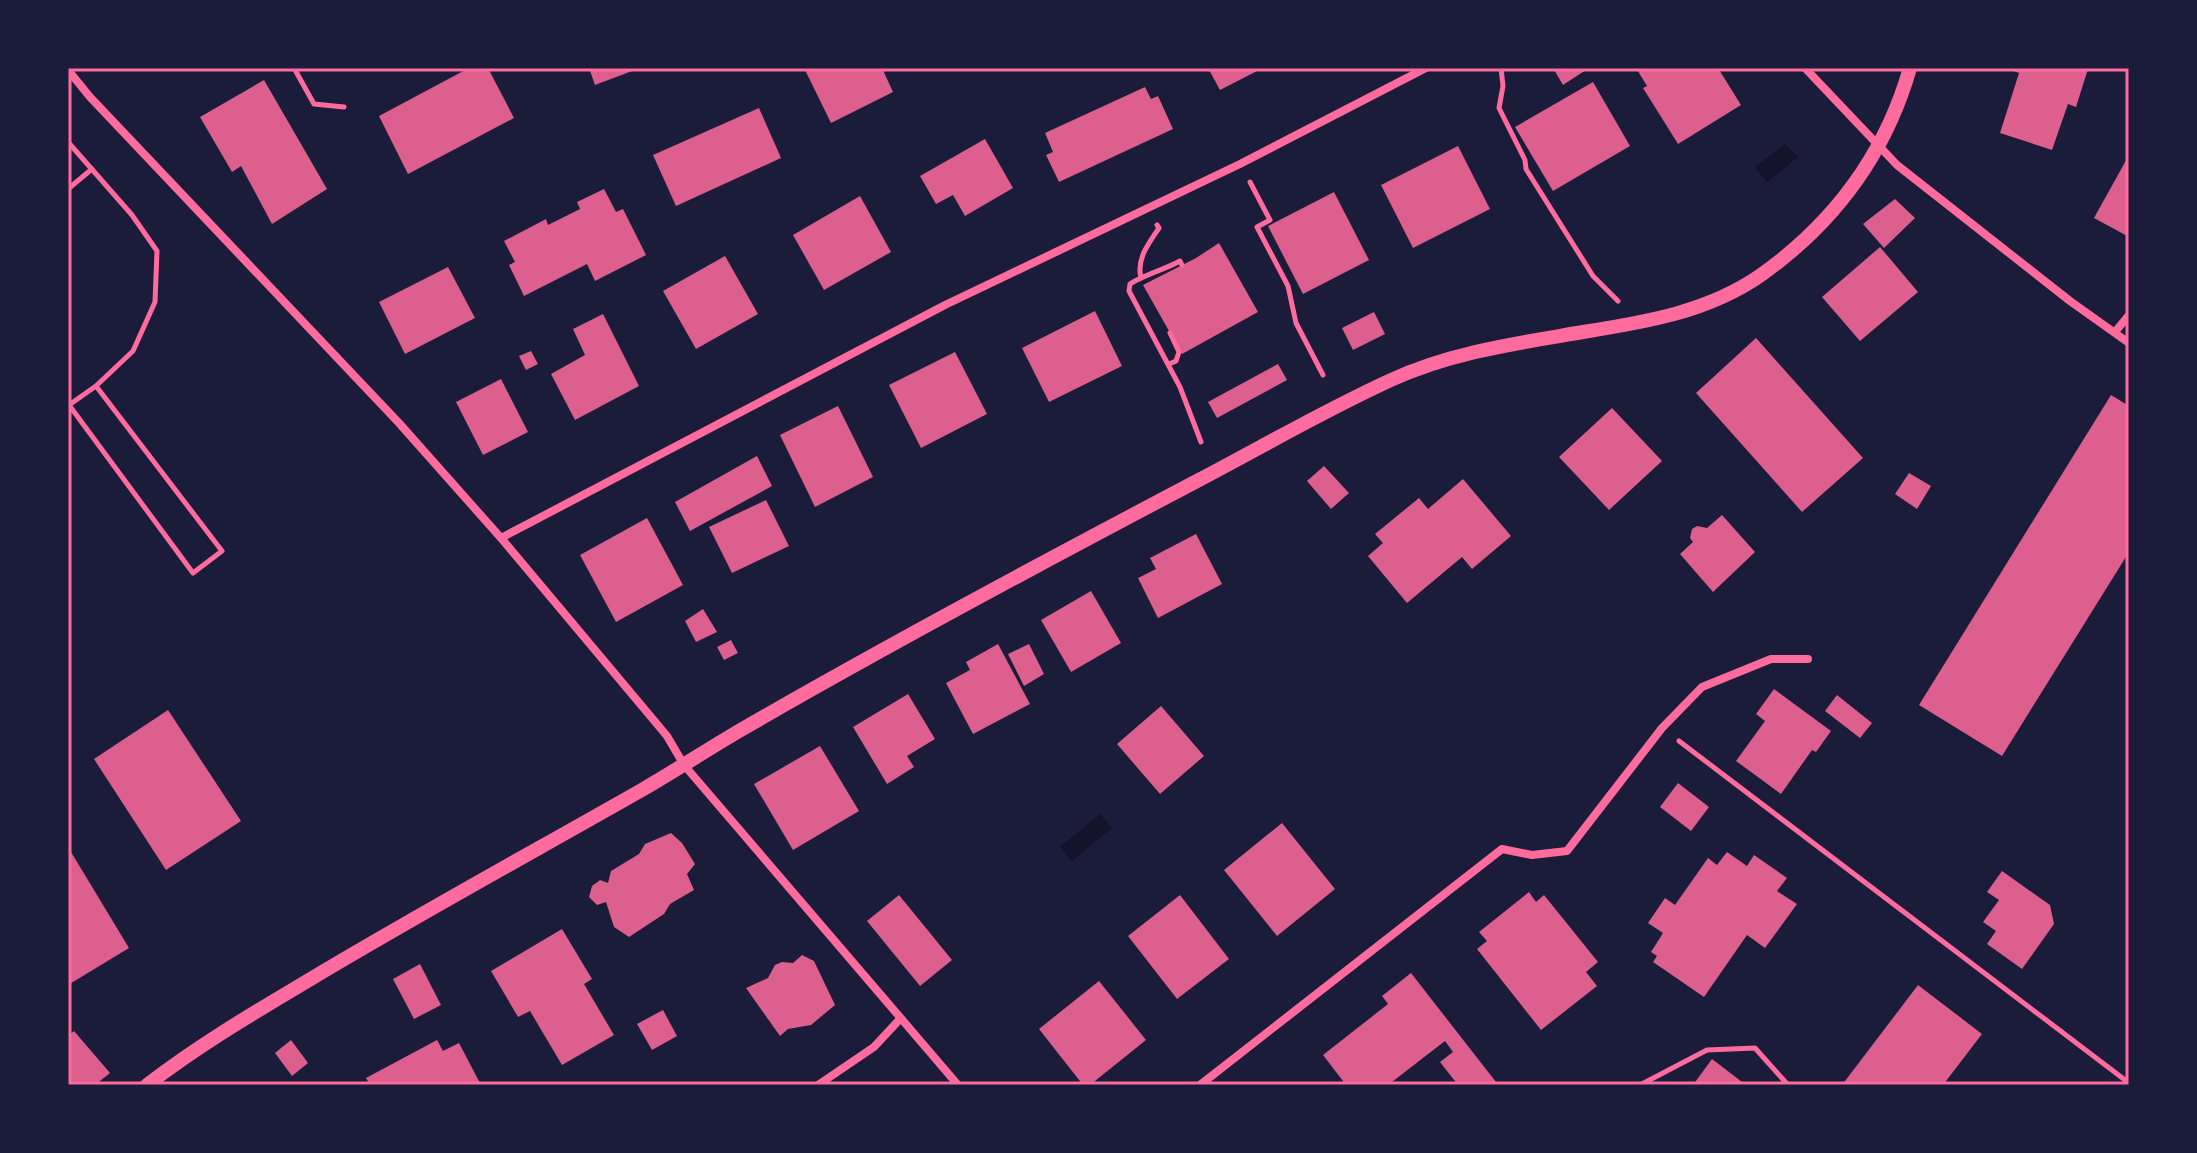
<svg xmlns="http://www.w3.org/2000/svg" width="2197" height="1153" viewBox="0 0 2197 1153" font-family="'Libre Baskerville',serif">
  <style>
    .water { fill: #12122b }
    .building { fill: #dd5f8e }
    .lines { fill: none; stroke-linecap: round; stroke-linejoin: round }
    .path { stroke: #ff6b9d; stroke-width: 5 }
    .minor { stroke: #ff6b9d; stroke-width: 8 }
    .tertiary { stroke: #ff6b9d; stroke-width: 14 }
    .neatline { fill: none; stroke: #ff6b9d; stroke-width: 3 }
  </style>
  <rect width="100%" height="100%" fill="#1b1b3a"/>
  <g class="water">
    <polygon points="1785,144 1798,157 1767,182 1755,167"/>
    <polygon points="1100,814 1112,828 1072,861 1060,847"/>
  </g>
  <g class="building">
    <polygon points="469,68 488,68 514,118 408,174 379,116"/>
    <polygon points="589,68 640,68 595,85"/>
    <polygon points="810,68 882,68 893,92 831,123 805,70"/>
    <polygon points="1208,68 1263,68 1220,90"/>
    <polygon points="1553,68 1589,68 1563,85"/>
    <polygon points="1636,68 1718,68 1741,105 1678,144 1643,88 1647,86"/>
    <polygon points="2005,68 2088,69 2076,107 2068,104 2052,150 2000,133 2019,73"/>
    <polygon points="264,80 327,189 272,224 241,166 232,172 200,117"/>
    <polygon points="1593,82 1630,146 1553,191 1515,127"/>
    <polygon points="1145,87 1151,99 1158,96 1173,129 1059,182 1046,155 1053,152 1045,133"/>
    <polygon points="759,108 781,158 676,206 653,155"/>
    <polygon points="985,139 1013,188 965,216 953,195 936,204 920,176"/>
    <polygon points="1458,146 1490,209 1413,248 1381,185"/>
    <polygon points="2129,155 2129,237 2094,218"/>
    <polygon points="604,189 616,212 623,209 646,255 595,281 587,264 524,296 509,265 515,262 504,241 546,219 548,225 580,209 577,202"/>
    <polygon points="1334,192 1369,260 1303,294 1268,226"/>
    <polygon points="860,196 891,252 824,290 793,235"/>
    <polygon points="1895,199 1915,218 1884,248 1863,224"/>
    <polygon points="1219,243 1258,312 1182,354 1143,285 1196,258"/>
    <polygon points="1880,247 1918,292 1860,341 1822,297"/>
    <polygon points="725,256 758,314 696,349 663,291"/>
    <polygon points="448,267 475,318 405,354 379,302"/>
    <polygon points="1095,311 1122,366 1049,402 1022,348"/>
    <polygon points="1374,312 1385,334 1353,350 1342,328"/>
    <polygon points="603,314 639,386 575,420 551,374 585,355 573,329"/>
    <polygon points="1756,338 1863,458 1802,512 1696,393"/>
    <polygon points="531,351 538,364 526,370 519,356"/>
    <polygon points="955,352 987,414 921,448 889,385"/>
    <polygon points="1278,364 1287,380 1217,418 1208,402"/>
    <polygon points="501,379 528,432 483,455 456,402"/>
    <polygon points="2111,395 2129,406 2129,552 2002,756 1919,705"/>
    <polygon points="838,406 873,477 815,507 780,435"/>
    <polygon points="1612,408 1662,461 1609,510 1559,457"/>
    <polygon points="757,456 772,486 690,531 675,502"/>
    <polygon points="1324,466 1349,493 1331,509 1307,481"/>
    <polygon points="1909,473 1931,486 1917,509 1895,494"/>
    <polygon points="1463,479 1511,536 1472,569 1462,557 1407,603 1368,556 1383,543 1375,534 1419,498 1428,509"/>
    <polygon points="766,500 789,546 732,573 709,527"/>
    <polygon points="1722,515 1755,552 1713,592 1680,554 1693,542 1690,538 1692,529 1697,526 1707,528"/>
    <polygon points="647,518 683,585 616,622 580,555"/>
    <polygon points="1196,534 1222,584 1158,618 1138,578 1156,569 1150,558"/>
    <polygon points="1091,591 1121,643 1071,672 1041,620"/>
    <polygon points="703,609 717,632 696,642 685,621"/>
    <polygon points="731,640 738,653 724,660 717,647"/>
    <polygon points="998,644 1030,704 973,734 946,683 970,670 966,662"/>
    <polygon points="1029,644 1044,674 1024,686 1008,654"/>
    <polygon points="1774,689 1831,731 1816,752 1812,750 1781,794 1736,761 1765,721 1756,714"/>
    <polygon points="908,694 935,739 907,756 914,767 887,784 853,727"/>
    <polygon points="1837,695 1872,723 1860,738 1825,711"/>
    <polygon points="1161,706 1204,756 1160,794 1117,744"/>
    <polygon points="168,710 241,821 166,870 94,759"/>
    <polygon points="820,746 859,811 793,850 754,784"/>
    <polygon points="1678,783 1709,807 1691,831 1660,807"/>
    <polygon points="1282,823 1335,889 1277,936 1224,870"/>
    <polygon points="671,833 682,843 695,864 687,874 694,890 670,904 664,914 629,937 614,927 606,902 597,905 589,897 592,886 600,880 608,883 611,871 639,854 645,844"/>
    <polygon points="68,847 129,948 68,985"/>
    <polygon points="1727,852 1747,866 1754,855 1787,878 1777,891 1797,904 1765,948 1747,935 1704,997 1653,962 1657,956 1651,952 1663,933 1648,923 1665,898 1675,905 1708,858 1717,865"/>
    <polygon points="2002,871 2050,905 2054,924 2022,969 1987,944 1996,931 1983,922 1999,900 1987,892"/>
    <polygon points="1529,892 1536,902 1544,895 1598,962 1586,972 1597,986 1541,1030 1477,949 1487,941 1479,932"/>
    <polygon points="899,895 952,960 920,986 867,921"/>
    <polygon points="1180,895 1229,959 1177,999 1128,936"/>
    <polygon points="562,929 592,979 584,984 614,1035 562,1065 530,1011 518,1017 491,971"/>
    <polygon points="802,955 814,961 835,1005 811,1025 788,1029 780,1036 746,988 768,978 775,965 782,962 793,963"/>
    <polygon points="420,964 441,1005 414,1019 393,979"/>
    <polygon points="1411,973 1496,1082 1492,1085 1458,1085 1440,1062 1453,1052 1445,1041 1388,1085 1346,1085 1323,1055 1388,1004 1382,996"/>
    <polygon points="1099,981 1146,1040 1090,1085 1083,1085 1039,1029"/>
    <polygon points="1918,985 1982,1034 1943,1085 1842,1085"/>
    <polygon points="663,1010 677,1036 652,1050 637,1024"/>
    <polygon points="74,1031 110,1073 95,1085 68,1085 68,1036"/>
    <polygon points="291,1040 308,1063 292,1076 275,1053"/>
    <polygon points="437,1040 443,1051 459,1043 481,1085 370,1085 366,1078"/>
    <polygon points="1712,1059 1746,1085 1693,1085"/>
  </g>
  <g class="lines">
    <g class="path">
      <polyline points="294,68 314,104 344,107"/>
      <polyline points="1501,68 1503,86 1499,108 1525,160 1526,169 1593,276 1618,301"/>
      <polyline points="68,142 132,215 157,251 155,302 133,351 96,386"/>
      <polyline points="1250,182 1270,220 1257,227 1288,286 1296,323 1323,375"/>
      <polyline points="68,189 92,169"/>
      <path d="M1182,265l-2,-4c-14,8 -39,15 -50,23l-1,7 51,96 21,55"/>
      <path d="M1141,278c-5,-19 8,-35 18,-50l-2,-3"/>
      <polyline points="1169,364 1176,361 1179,352 1170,333"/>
      <polygon points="96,386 222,551 193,573 69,405"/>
      <polyline points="1679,741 2129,1083"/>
      <polyline points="1640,1085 1707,1050 1755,1048 1788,1085"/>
    </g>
    <g class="minor">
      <polyline points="1805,68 1897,165 2070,301 2129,343"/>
      <polyline points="68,70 90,97 399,423 501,538 667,736 684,765 958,1085"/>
      <polyline points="2115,332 2129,315"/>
      <polyline points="501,538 945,305 1240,164 1426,68"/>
      <polyline points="818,1085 874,1047 900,1019"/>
      <polyline points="1200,1085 1502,849 1532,855 1567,851 1662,728 1702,687 1771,659 1808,659"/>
    </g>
    <path class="tertiary" d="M147,1085c53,-41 110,-74 167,-108 107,-64 217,-124 326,-186 33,-19 65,-40 99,-60 150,-87 304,-169 458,-250 65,-34 128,-71 194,-101 60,-28 128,-37 192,-48 63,-10 125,-20 178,-57 73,-52 124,-120 149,-207"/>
  </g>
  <rect width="2197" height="1153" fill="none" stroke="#1b1b3a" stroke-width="140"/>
  <rect x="70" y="70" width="2057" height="1013" class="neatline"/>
</svg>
